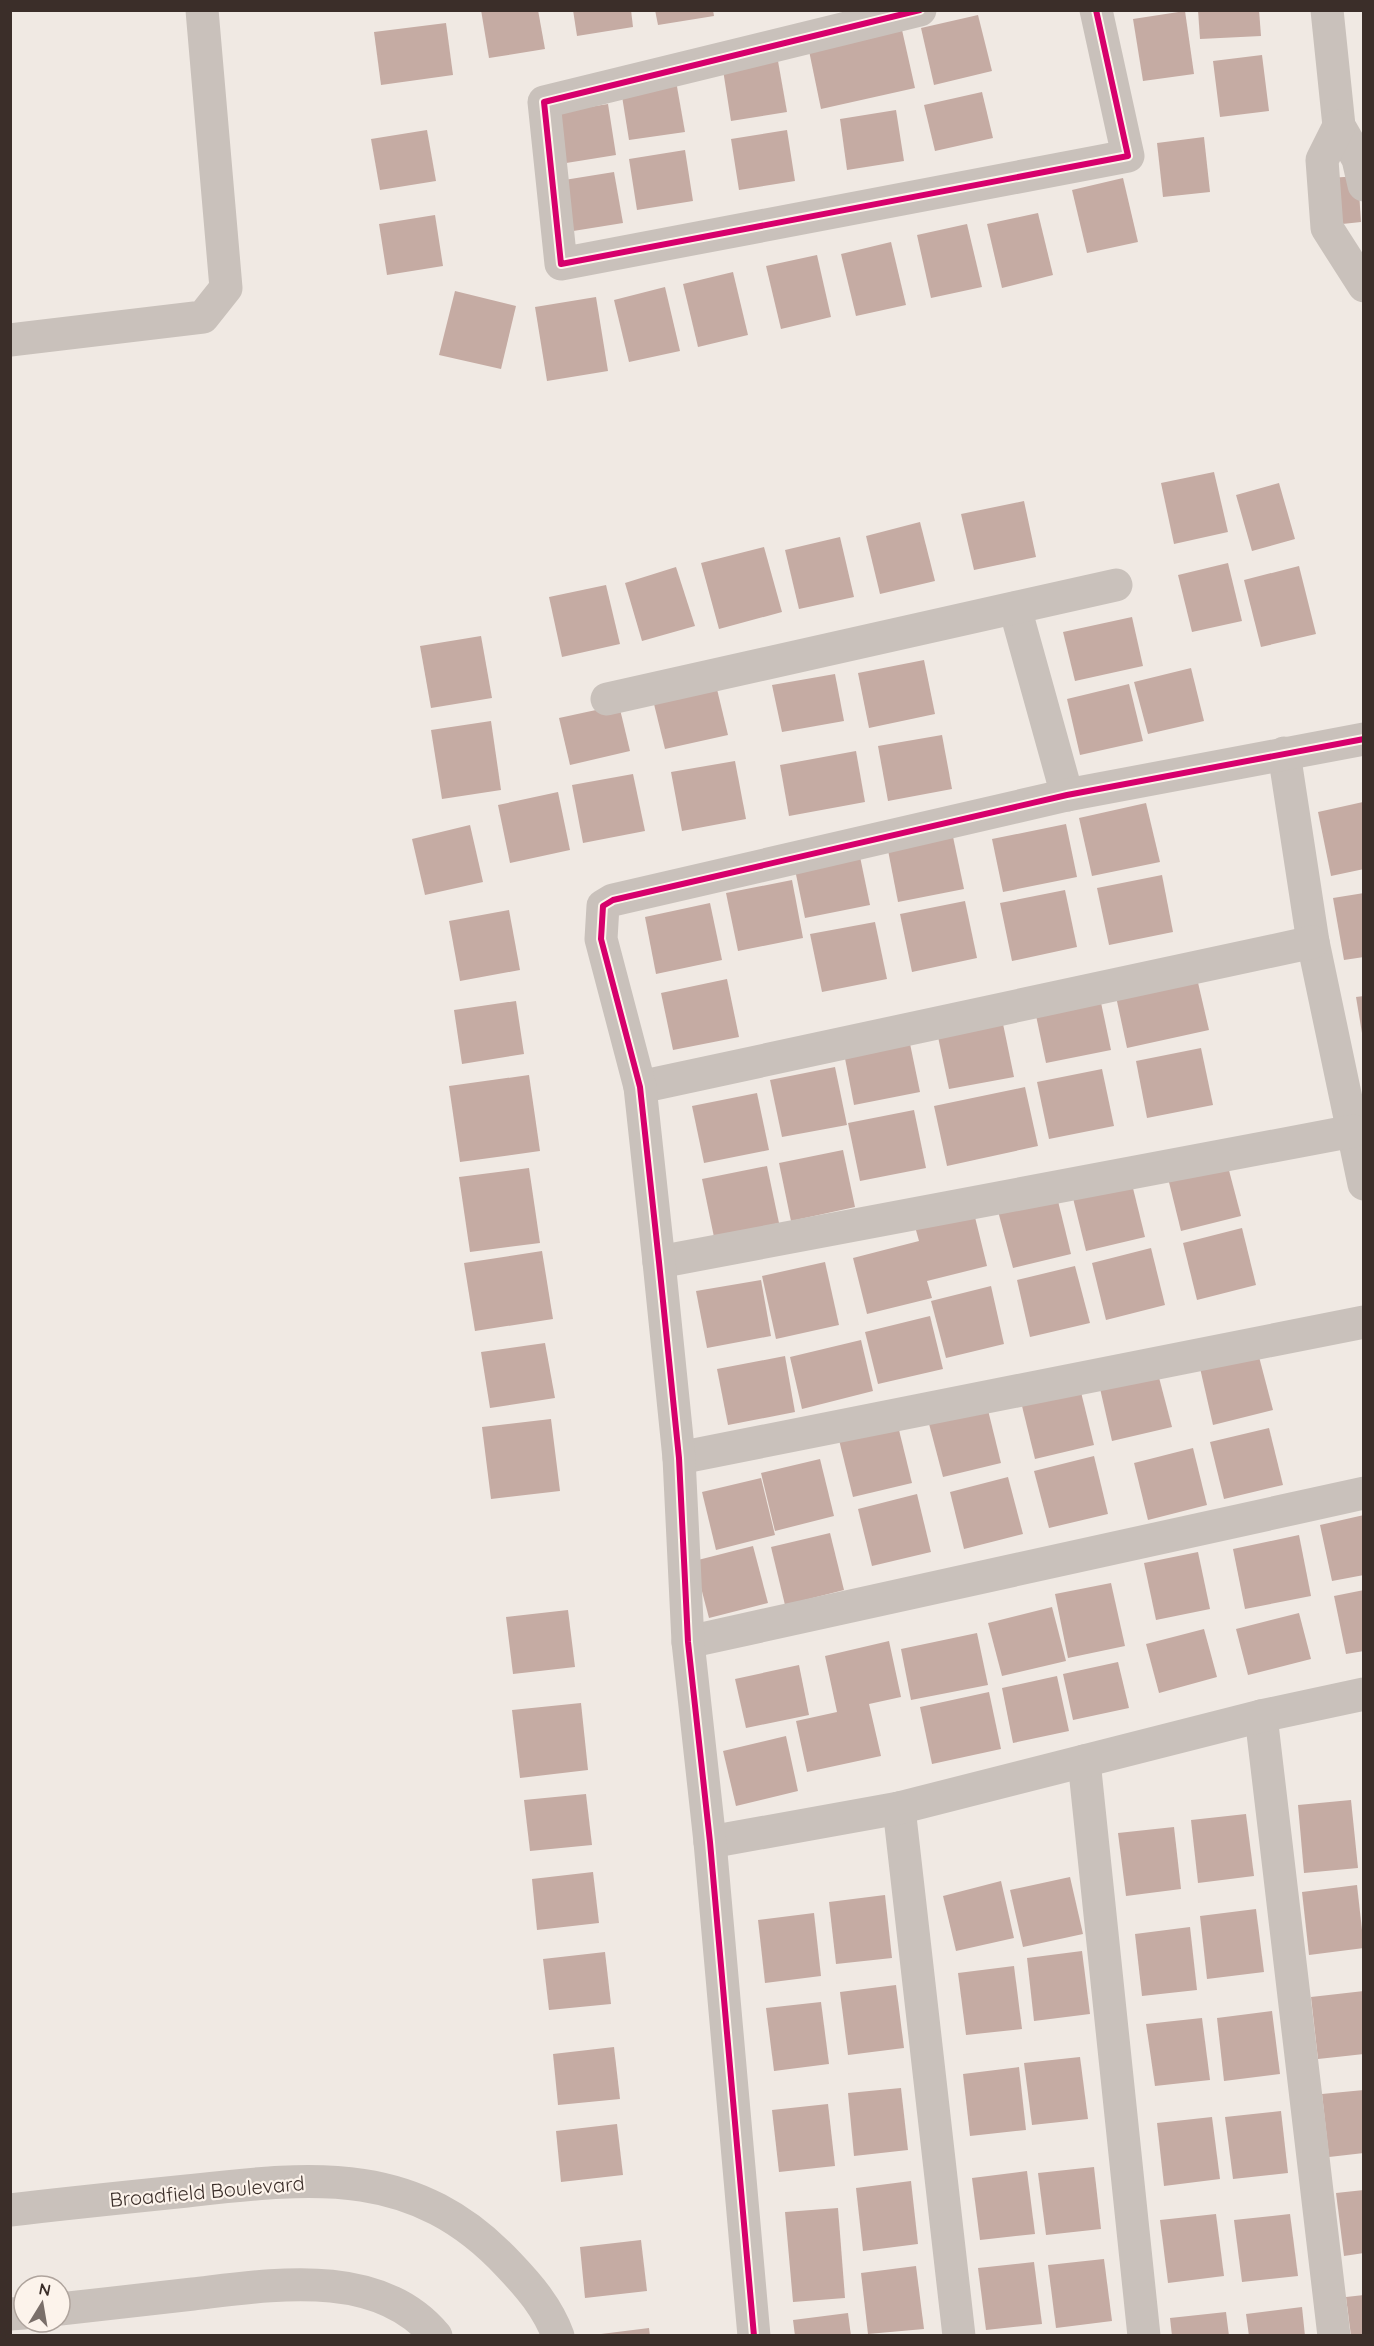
<svg xmlns="http://www.w3.org/2000/svg" width="1374" height="2346" viewBox="0 0 1374 2346" font-family="Quicksand,sans-serif">
  <style>
    .building { fill: #c5aba3 }
    .lines { fill: none; stroke-linecap: round; stroke-linejoin: round }
    .minor { stroke: #c9c1bb; stroke-width: 33 }
    .cycleway-casing { stroke: #fcf3eb; stroke-width: 10 }
    .cycleway { stroke: #d6006c; stroke-width: 6 }
    .labels { text-anchor: middle; dominant-baseline: central; stroke-width: 4.5; stroke-linejoin: round; paint-order: stroke }
    .street-label { font-size: 20px; fill: #3b2e29; stroke: #fcf3eb }
  </style>
  <rect width="100%" height="100%" fill="#f0e9e3"/>
  <g class="building">
    <polygon points="481,10 538,10 545,49 489,58"/>
    <polygon points="573,10 631,10 633,27 577,36"/>
    <polygon points="655,10 713,10 714,16 658,25"/>
    <polygon points="1198,10 1259,10 1261,36 1200,39"/>
    <polygon points="1185,11 1194,74 1143,81 1133,19"/>
    <polygon points="978,15 992,71 934,85 921,28"/>
    <polygon points="900,21 915,88 821,109 807,41"/>
    <polygon points="446,23 453,75 381,85 374,32"/>
    <polygon points="1262,55 1269,111 1220,117 1213,61"/>
    <polygon points="778,61 787,112 731,121 723,70"/>
    <polygon points="676,81 685,132 629,140 621,90"/>
    <polygon points="982,92 993,138 935,151 924,105"/>
    <polygon points="608,104 616,155 560,164 552,113"/>
    <polygon points="896,110 904,161 847,170 840,119"/>
    <polygon points="427,130 436,181 380,190 371,139"/>
    <polygon points="787,130 795,181 739,190 731,139"/>
    <polygon points="1204,137 1210,192 1163,197 1157,143"/>
    <polygon points="685,150 693,201 637,210 629,159"/>
    <polygon points="614,172 623,223 567,232 558,181"/>
    <polygon points="1358,176 1361,222 1333,225 1330,178"/>
    <polygon points="1123,178 1138,242 1087,253 1072,190"/>
    <polygon points="1038,213 1053,275 1002,288 987,224"/>
    <polygon points="435,215 443,266 387,275 379,224"/>
    <polygon points="967,224 982,287 931,298 917,235"/>
    <polygon points="891,242 906,305 856,316 841,254"/>
    <polygon points="817,255 831,317 781,329 766,266"/>
    <polygon points="733,272 748,335 698,347 683,284"/>
    <polygon points="665,287 680,351 629,362 614,300"/>
    <polygon points="455,291 516,306 501,369 439,355"/>
    <polygon points="596,297 608,371 547,381 535,307"/>
    <polygon points="1214,472 1228,532 1174,544 1161,483"/>
    <polygon points="1279,483 1295,539 1252,551 1236,495"/>
    <polygon points="1024,501 1036,557 974,570 961,514"/>
    <polygon points="920,522 935,581 880,594 866,536"/>
    <polygon points="840,537 854,597 799,609 785,550"/>
    <polygon points="764,547 782,612 719,629 701,563"/>
    <polygon points="1228,563 1242,621 1192,632 1178,575"/>
    <polygon points="1299,566 1316,634 1261,647 1244,580"/>
    <polygon points="676,567 695,626 642,641 625,583"/>
    <polygon points="606,585 620,644 562,657 549,597"/>
    <polygon points="1132,617 1143,666 1075,681 1063,632"/>
    <polygon points="481,636 492,698 431,708 420,646"/>
    <polygon points="924,660 935,714 869,728 858,673"/>
    <polygon points="1191,668 1204,721 1148,734 1134,682"/>
    <polygon points="835,674 844,721 782,732 772,685"/>
    <polygon points="1129,684 1143,741 1080,755 1067,699"/>
    <polygon points="716,685 728,735 665,749 653,700"/>
    <polygon points="619,705 630,751 570,765 559,718"/>
    <polygon points="491,721 501,790 442,799 431,730"/>
    <polygon points="942,735 952,789 888,801 878,746"/>
    <polygon points="856,751 865,802 789,816 780,765"/>
    <polygon points="735,761 746,819 682,831 671,772"/>
    <polygon points="633,774 645,831 583,843 572,785"/>
    <polygon points="558,792 570,850 510,863 498,805"/>
    <polygon points="1363,802 1364,869 1331,876 1318,812"/>
    <polygon points="1146,803 1160,862 1092,876 1079,818"/>
    <polygon points="1066,824 1077,877 1003,892 992,839"/>
    <polygon points="470,825 483,882 425,895 412,839"/>
    <polygon points="952,832 964,889 898,902 887,845"/>
    <polygon points="858,847 870,905 805,918 793,860"/>
    <polygon points="1162,875 1173,932 1109,945 1097,888"/>
    <polygon points="792,880 803,938 738,951 726,893"/>
    <polygon points="1065,890 1077,947 1012,961 1000,903"/>
    <polygon points="1364,893 1364,957 1344,960 1333,898"/>
    <polygon points="965,901 977,958 912,972 900,914"/>
    <polygon points="710,903 722,960 656,974 645,917"/>
    <polygon points="509,910 520,970 460,981 449,921"/>
    <polygon points="875,922 887,979 822,992 810,934"/>
    <polygon points="1196,974 1209,1030 1127,1048 1115,992"/>
    <polygon points="727,979 739,1037 673,1050 661,993"/>
    <polygon points="1099,993 1111,1050 1046,1063 1034,1006"/>
    <polygon points="1364,996 1364,1033 1362,1033 1356,997"/>
    <polygon points="516,1001 524,1054 462,1064 454,1010"/>
    <polygon points="1002,1019 1014,1077 949,1089 937,1032"/>
    <polygon points="908,1034 920,1092 854,1105 843,1048"/>
    <polygon points="1201,1048 1213,1105 1147,1118 1136,1061"/>
    <polygon points="835,1067 847,1125 782,1137 770,1080"/>
    <polygon points="1102,1069 1114,1126 1049,1139 1037,1082"/>
    <polygon points="529,1075 540,1151 460,1162 449,1086"/>
    <polygon points="1025,1087 1038,1146 947,1166 934,1106"/>
    <polygon points="757,1093 769,1150 704,1163 692,1106"/>
    <polygon points="914,1110 926,1168 860,1181 848,1123"/>
    <polygon points="843,1150 855,1207 791,1221 779,1163"/>
    <polygon points="1226,1159 1241,1216 1181,1231 1167,1174"/>
    <polygon points="767,1166 779,1223 714,1237 702,1179"/>
    <polygon points="529,1168 540,1243 470,1252 459,1177"/>
    <polygon points="1131,1180 1145,1237 1086,1251 1072,1194"/>
    <polygon points="1057,1197 1071,1254 1013,1268 998,1211"/>
    <polygon points="973,1209 987,1266 927,1281 932,1298 867,1314 853,1258 919,1241 914,1223"/>
    <polygon points="1242,1228 1256,1285 1197,1300 1183,1243"/>
    <polygon points="1151,1248 1165,1305 1106,1320 1092,1263"/>
    <polygon points="542,1251 553,1319 475,1331 464,1263"/>
    <polygon points="825,1262 839,1325 776,1339 762,1276"/>
    <polygon points="1075,1266 1090,1323 1030,1337 1017,1280"/>
    <polygon points="761,1280 771,1336 707,1348 696,1291"/>
    <polygon points="991,1286 1004,1344 946,1358 931,1301"/>
    <polygon points="930,1316 943,1369 878,1384 865,1332"/>
    <polygon points="861,1340 873,1391 802,1409 790,1357"/>
    <polygon points="545,1343 555,1398 490,1408 481,1352"/>
    <polygon points="1258,1353 1273,1410 1213,1425 1200,1368"/>
    <polygon points="785,1356 795,1412 728,1425 717,1369"/>
    <polygon points="1157,1370 1172,1427 1112,1441 1099,1384"/>
    <polygon points="1080,1388 1094,1445 1035,1459 1021,1402"/>
    <polygon points="987,1406 1001,1463 943,1477 928,1420"/>
    <polygon points="551,1419 560,1491 491,1499 482,1427"/>
    <polygon points="898,1426 912,1483 853,1497 839,1440"/>
    <polygon points="1269,1428 1283,1485 1224,1499 1210,1442"/>
    <polygon points="1193,1448 1207,1505 1148,1520 1134,1463"/>
    <polygon points="1094,1456 1108,1514 1049,1528 1034,1471"/>
    <polygon points="820,1459 834,1516 775,1531 761,1473"/>
    <polygon points="1008,1477 1023,1534 964,1549 950,1492"/>
    <polygon points="761,1478 775,1535 716,1550 702,1492"/>
    <polygon points="917,1494 931,1552 872,1566 858,1509"/>
    <polygon points="1364,1515 1364,1575 1332,1581 1320,1525"/>
    <polygon points="830,1533 844,1590 785,1605 771,1547"/>
    <polygon points="1299,1535 1311,1596 1245,1609 1233,1549"/>
    <polygon points="753,1546 768,1603 709,1618 694,1561"/>
    <polygon points="1198,1552 1210,1609 1156,1620 1144,1563"/>
    <polygon points="1111,1583 1125,1646 1068,1658 1055,1594"/>
    <polygon points="1364,1590 1364,1651 1346,1654 1334,1596"/>
    <polygon points="1052,1607 1066,1661 1002,1676 988,1623"/>
    <polygon points="568,1610 575,1667 513,1674 506,1617"/>
    <polygon points="1299,1613 1311,1659 1248,1675 1236,1629"/>
    <polygon points="1204,1629 1217,1677 1159,1693 1146,1644"/>
    <polygon points="977,1633 988,1685 911,1700 901,1649"/>
    <polygon points="889,1641 901,1697 869,1704 881,1756 807,1772 796,1721 837,1712 825,1656"/>
    <polygon points="1118,1662 1129,1708 1073,1720 1063,1674"/>
    <polygon points="799,1665 809,1715 746,1728 735,1679"/>
    <polygon points="1057,1676 1069,1731 1013,1743 1002,1688"/>
    <polygon points="989,1692 1001,1749 932,1764 920,1707"/>
    <polygon points="581,1703 588,1770 520,1778 512,1710"/>
    <polygon points="786,1736 798,1791 736,1806 723,1751"/>
    <polygon points="586,1794 592,1845 530,1851 524,1800"/>
    <polygon points="1351,1800 1358,1868 1304,1873 1298,1805"/>
    <polygon points="1246,1814 1254,1876 1198,1883 1191,1820"/>
    <polygon points="1174,1827 1181,1889 1126,1896 1118,1833"/>
    <polygon points="593,1872 599,1923 537,1930 532,1879"/>
    <polygon points="1070,1877 1083,1934 1023,1947 1010,1890"/>
    <polygon points="1001,1881 1014,1938 956,1951 943,1896"/>
    <polygon points="1357,1885 1364,1948 1309,1955 1302,1892"/>
    <polygon points="885,1895 892,1958 836,1964 829,1902"/>
    <polygon points="1256,1909 1264,1972 1207,1979 1200,1916"/>
    <polygon points="814,1913 821,1976 765,1983 758,1920"/>
    <polygon points="1190,1927 1197,1990 1142,1996 1135,1934"/>
    <polygon points="1082,1951 1090,2014 1034,2021 1027,1958"/>
    <polygon points="605,1952 611,2004 549,2010 543,1959"/>
    <polygon points="1014,1966 1022,2029 966,2035 958,1973"/>
    <polygon points="896,1985 904,2048 848,2055 840,1992"/>
    <polygon points="1364,1991 1364,2054 1318,2059 1311,1997"/>
    <polygon points="821,2002 829,2064 774,2071 766,2008"/>
    <polygon points="1272,2011 1280,2074 1224,2081 1217,2018"/>
    <polygon points="1202,2018 1210,2080 1155,2086 1146,2024"/>
    <polygon points="614,2047 620,2099 558,2105 553,2054"/>
    <polygon points="1080,2057 1088,2119 1032,2125 1024,2063"/>
    <polygon points="1019,2067 1026,2130 970,2136 963,2074"/>
    <polygon points="901,2088 908,2150 854,2156 848,2093"/>
    <polygon points="1364,2090 1364,2153 1329,2157 1322,2094"/>
    <polygon points="828,2104 835,2166 779,2172 772,2110"/>
    <polygon points="1281,2111 1288,2173 1233,2179 1225,2117"/>
    <polygon points="1212,2117 1220,2179 1164,2186 1157,2123"/>
    <polygon points="617,2124 623,2175 561,2182 556,2131"/>
    <polygon points="1094,2167 1101,2229 1046,2235 1038,2173"/>
    <polygon points="1027,2171 1035,2234 980,2240 972,2178"/>
    <polygon points="911,2181 918,2244 863,2251 856,2188"/>
    <polygon points="1364,2190 1364,2253 1344,2256 1336,2193"/>
    <polygon points="838,2208 845,2298 793,2302 785,2212"/>
    <polygon points="1216,2214 1224,2276 1168,2283 1160,2220"/>
    <polygon points="1290,2214 1298,2276 1242,2282 1234,2220"/>
    <polygon points="641,2240 647,2291 585,2298 580,2247"/>
    <polygon points="1104,2259 1112,2321 1056,2328 1048,2265"/>
    <polygon points="1034,2262 1042,2324 986,2330 978,2268"/>
    <polygon points="916,2266 924,2329 868,2334 861,2273"/>
    <polygon points="1364,2295 1364,2336 1351,2336 1346,2297"/>
    <polygon points="1302,2307 1305,2336 1249,2336 1246,2314"/>
    <polygon points="1226,2312 1229,2336 1172,2336 1170,2318"/>
    <polygon points="848,2313 851,2336 795,2336 793,2320"/>
    <polygon points="649,2328 650,2336 601,2336 601,2334"/>
  </g>
  <g class="lines">
    <g class="minor">
      <polyline points="920,10 544,102 561,264 1128,156 1096,10"/>
      <polyline points="1327,10 1339,126 1358,159 1364,185"/>
      <polyline points="1339,126 1322,160 1327,228 1364,286"/>
      <polyline points="10,340 203,317 226,288 202,10"/>
      <polyline points="1015,608 1067,795"/>
      <polyline points="607,699 1116,585"/>
      <polyline points="1284,753 1313,942 1364,1184"/>
      <polyline points="640,1087 1313,942"/>
      <polyline points="659,1262 1353,1131"/>
      <polyline points="679,1458 1364,1322"/>
      <polyline points="688,1642 1364,1493"/>
      <polyline points="1261,1716 1334,2336"/>
      <polyline points="1084,1761 1144,2336"/>
      <polyline points="899,1808 959,2336"/>
      <polyline points="710,1842 899,1808 1261,1716 1364,1694"/>
      <path d="M10,2210c59,-7 118,-13 177,-19 126,-14 228,-27 322,74 20,21 39,43 49,71"/>
      <path d="M60,2309c44,-5 88,-10 133,-15 78,-9 185,-28 243,42"/>
      <polyline points="10,2314 24,2313"/>
      <polyline points="754,2336 710,1842 688,1642 679,1458 659,1262 640,1087 601,939 603,906 613,900 1067,795 1364,739"/>
    </g>
    <g class="cycleway-casing">
      <g id="cycleway">
        <polyline points="920,10 544,102 561,264 1128,156 1096,10"/>
        <polyline points="754,2336 710,1842 688,1642 679,1458 659,1262 640,1087 601,939 603,906 613,900 1067,795 1364,739"/>
      </g>
    </g>
    <use href="#cycleway" class="cycleway"/>
  </g>
  <g class="labels">
    <g class="street-label">
      <text transform="translate(207 2191) rotate(-5)">Broadfield Boulevard</text>
    </g>
  </g>
  <rect width="1374" height="2346" fill="none" stroke="#3b2e29" stroke-width="24"/>
  <g transform="translate(42 2304) rotate(11)"><circle r="28" fill="#fcf3eb" stroke="#afa49d" stroke-width="1.5"/>
  <path d="M0-4.5L10 22L0 15L-10 22Z" fill="#7a6f6a"/>
  <text y="-9" font-size="16" font-weight="bold" text-anchor="middle" fill="#3b2e29">N</text>
  </g>
</svg>
